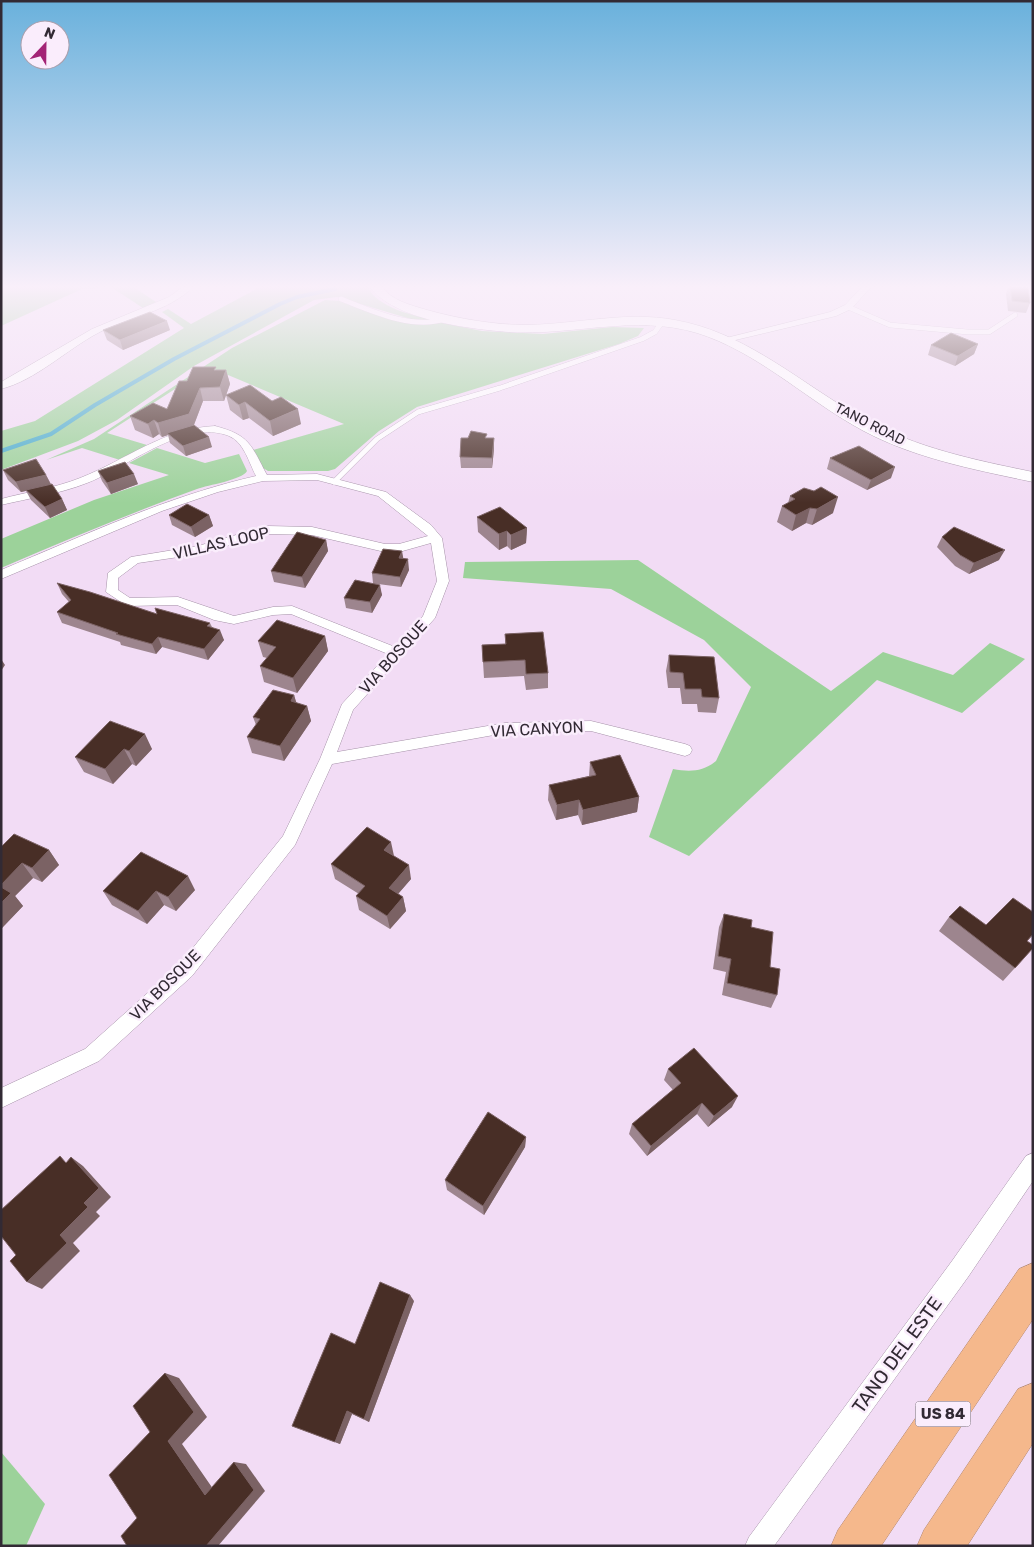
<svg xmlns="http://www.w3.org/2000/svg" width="1034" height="1547" viewBox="0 0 1034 1547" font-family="Rubik,sans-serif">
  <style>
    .green { fill: #9cd29a }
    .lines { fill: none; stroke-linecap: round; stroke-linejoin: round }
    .stream { stroke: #4aadca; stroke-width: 4 }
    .lane-casing { stroke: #a692a9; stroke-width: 5.5 }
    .street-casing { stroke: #a692a9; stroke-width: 1 }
    .secondary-casing { stroke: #a692a9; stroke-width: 1 }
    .highway-casing { stroke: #b1866d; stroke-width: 1 }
    .lane { stroke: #fff; stroke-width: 5 }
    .street { fill: #fff; fill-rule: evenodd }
    .secondary { fill: #fff; fill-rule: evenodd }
    .highway { fill: #f5b88c; fill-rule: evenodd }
    .wall { fill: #9d858e }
    .shaded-wall { fill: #7b6264 }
    .building { fill: #482e26; stroke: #7b6264 }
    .labels { text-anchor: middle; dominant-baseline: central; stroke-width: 5; stroke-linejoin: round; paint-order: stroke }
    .far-street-label { font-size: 14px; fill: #322a34; stroke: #faedfc }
    .shield { fill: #faedfc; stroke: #6e6470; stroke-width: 1 }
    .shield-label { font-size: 15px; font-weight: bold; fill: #322a34 }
    .street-label { font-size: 16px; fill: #322a34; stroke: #faedfc }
    .near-street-label { font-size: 19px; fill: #322a34; stroke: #faedfc }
  </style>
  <rect width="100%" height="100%" fill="#f2dcf5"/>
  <g class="green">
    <polygon points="1,286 132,286 156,302 143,308 111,287 82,289 1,326"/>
    <path d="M262,286h105c11,23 47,29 69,35l-22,-1 -77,-23 -23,3 -120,66 -77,54 -39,21 -77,29v-39l34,-10 149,-93 -22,-16 6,-3 23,15z"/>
    <polygon points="325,300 340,301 424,324 442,323 482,331 543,334 612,327 644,328 638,336 619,344 417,407 379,431 335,469 328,471 268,471 263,468 253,450 344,424 209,367 107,433 147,445 120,460 82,448 46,460 94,439 232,348"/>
    <path d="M157,448l48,15 34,-9 8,17c-5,9 -39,14 -50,18 -66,24 -131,51 -196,79v-29l93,-39 75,-25 -40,-12z"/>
    <path d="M638,560l193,131 52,-39 70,23 37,-32 35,16 -63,54 -85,-33 -188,176 -40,-19 24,-68c16,3 30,3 43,-8l35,-74 -47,-47 -93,-51 -148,-11 2,-16z"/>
    <polygon points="1,1452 45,1504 26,1546 1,1546"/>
  </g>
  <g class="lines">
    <polyline class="stream" points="1,451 51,434 95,405 174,359 280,304 297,297 335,289"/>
    <g class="lane-casing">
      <g id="lane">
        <path d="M341,299c31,12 71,31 104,20"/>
        <polyline points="848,307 890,325 968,332 989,332 1015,315"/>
        <polyline points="334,482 377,439 418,412 500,388 642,339 655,332 662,322"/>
      </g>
    </g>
    <g class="street-casing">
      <g id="street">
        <path d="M184,286h10c-25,26 -66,31 -96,47 -32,17 -62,47 -97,56v-7l91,-53 77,-32z"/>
        <polygon points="863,286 872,286 851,309 836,316 727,342 722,339 830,312 845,305"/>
        <path d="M215,426c35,9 36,19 52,49l50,-1 69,18 45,33 11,13 7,43 -14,37 -82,92 -16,42 168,-29 86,-2 94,23 5,2 2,4 -2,4 -5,2 -94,-25 -86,2 -173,31 -37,81 -103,131 -93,85 -98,47v-20l84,-39 95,-85 103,-128 37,-77 22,-55 46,-50 -97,-40 -18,1 -39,9 -20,-4 -37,-15 -50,1 -21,-14 2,-19 23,-16 67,-11 69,-20 45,1 73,17h14l29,-8 -50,-40 -61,-16 -54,1 -45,11 -56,19 -161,68v-9c84,-35 167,-74 255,-94 -7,-13 -12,-34 -27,-40 -44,-18 -103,32 -142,47 -28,11 -57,15 -86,22v-6c26,-7 54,-11 79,-21 46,-18 84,-50 135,-52zM268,534l44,1 73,17h14l32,-9 6,38 -14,35 -28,31 -103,-41 -19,1 -39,9 -56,-19 -48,1 -12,-8v-12l20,-15 61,-9z"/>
        <polygon points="1033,1153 1033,1181 968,1277 774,1546 745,1546 749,1537 952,1261 1026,1156"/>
      </g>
    </g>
    <g class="secondary-casing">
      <path id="secondary" d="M369,286h12c11,15 30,19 46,24 33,9 67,15 101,15 49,-1 98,-14 147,-5 73,13 126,64 189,99 52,29 111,41 169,53v10c-61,-13 -126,-25 -180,-57 -52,-30 -98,-74 -156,-92 -62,-19 -125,3 -188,-1 -40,-3 -116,-12 -140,-46z"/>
    </g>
    <g class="highway-casing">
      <g id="highway">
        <polygon points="1033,1263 1033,1319 881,1546 831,1546 838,1530 1019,1269"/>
        <polygon points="1033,1383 1033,1443 967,1546 917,1546 924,1530 1018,1389"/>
      </g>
    </g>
    <use href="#lane" class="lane"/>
    <use href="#street" class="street"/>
    <use href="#secondary" class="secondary"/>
    <use href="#highway" class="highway"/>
  </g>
  <g class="wall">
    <polygon points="1009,286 1023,286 1030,303 1026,313 1008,311 1006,294"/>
    <polygon points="103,330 170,330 123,350 107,340"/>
    <polygon points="978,344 974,354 955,366 928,355 931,345"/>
    <polygon points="217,370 226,370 230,384 226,395 301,424 273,436 249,418 243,420 230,410 226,395 224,401 203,401 194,425 212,447 186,456 170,443 168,435 162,437 159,434 153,438 135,430 130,416 167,409 187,381"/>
    <polygon points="487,438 494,449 492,468 461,468 460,457"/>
    <polygon points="830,458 891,478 867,490 827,469"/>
    <polygon points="3,470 46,475 51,484 62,499 67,510 50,518 31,500 26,491 21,492 8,480"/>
    <polygon points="98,471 138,484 111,494 102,481"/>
    <polygon points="790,496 833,513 812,525 806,523 792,531 777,522 782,506 788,503"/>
    <polygon points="169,515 209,515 213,526 195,537 172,525"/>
    <polygon points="477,517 527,528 526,543 511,550 507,546 499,550 478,532"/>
    <polygon points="942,537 999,560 969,574 955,566 937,547"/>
    <polygon points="326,540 328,551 305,588 274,582 271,571"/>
    <polygon points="403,559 409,570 401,587 378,584 382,595 372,613 346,608 344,598 373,583 372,573"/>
    <polygon points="57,583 157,614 210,623 212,627 224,640 208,660 162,647 156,654 121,645 120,642 62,623 57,612 69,602 62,594"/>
    <polygon points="505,634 548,673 548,688 526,690 524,676 484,678 482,645 505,644"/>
    <polygon points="325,636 328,651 297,693 264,682 260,666 267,658 263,657 258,641"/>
    <polygon points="669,655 719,698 716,713 698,712 697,704 682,704 680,688 668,688 666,671"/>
    <polygon points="294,695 296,703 307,706 311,721 284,761 252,753 247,737 256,725 253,717"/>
    <polygon points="110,721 152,749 136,766 132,764 113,784 84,772 75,757"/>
    <polygon points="590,762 639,797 637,812 582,825 578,815 556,820 548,800 549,785 589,776"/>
    <polygon points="1,847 49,850 59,865 42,882 33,878 15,896 23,906 2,928 1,927"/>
    <polygon points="394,856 411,879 398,894 403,897 406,911 390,929 359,910 356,896 359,894 335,879 331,864"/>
    <polygon points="195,890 176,911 164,905 147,924 112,905 103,891"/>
    <polygon points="1033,912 1033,935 1027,941 1033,948 1003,981 939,931 949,917 986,925"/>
    <polygon points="724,914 751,927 770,967 777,995 771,1008 722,995 726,972 713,969 719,927"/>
    <polygon points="668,1069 732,1107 708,1127 697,1114 647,1156 629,1134 632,1124 673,1090 664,1080"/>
    <polygon points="526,1137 525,1147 484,1215 447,1190 445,1180"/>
    <polygon points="414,1301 369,1422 352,1414 340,1444 292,1426 355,1344"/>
  </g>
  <g class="shaded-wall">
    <polygon points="167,321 170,330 123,350 120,340"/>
    <polygon points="978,344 974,354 955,366 958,356"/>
    <polygon points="226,370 230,384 224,401 220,387"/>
    <polygon points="200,388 203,401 193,427 167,433 168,435 162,437 158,423"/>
    <polygon points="245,402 249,418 243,420 239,405"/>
    <polygon points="298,409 301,424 273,436 270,421"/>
    <polygon points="154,420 159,434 153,438 148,424"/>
    <polygon points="209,437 212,447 186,456 183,446"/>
    <polygon points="494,438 494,449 492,468 492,458"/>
    <polygon points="895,467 891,478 867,490 871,480"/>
    <polygon points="134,474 138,484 111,494 107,483"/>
    <polygon points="46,475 51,485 21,492 16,482"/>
    <polygon points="838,497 833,513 812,525 817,509"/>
    <polygon points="62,499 67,510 50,518 45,507"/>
    <polygon points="810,508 806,523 792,531 796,515"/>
    <polygon points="209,515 213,526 195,537 191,527"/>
    <polygon points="527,528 526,543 511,550 511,535"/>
    <polygon points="507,531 507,546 499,550 499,534"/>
    <polygon points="326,540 328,551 305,588 302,577"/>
    <polygon points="1005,550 999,560 969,574 974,563"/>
    <polygon points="402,551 404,562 399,558"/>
    <polygon points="408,559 409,570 401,587 400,577"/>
    <polygon points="380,585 382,595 372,613 370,602"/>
    <polygon points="220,630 224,640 208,660 204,649"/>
    <polygon points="325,636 328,651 297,693 293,678"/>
    <polygon points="158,637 162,647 156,654 152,644"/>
    <polygon points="1,659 5,665 1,671"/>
    <polygon points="294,695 299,711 291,701"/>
    <polygon points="307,706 311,721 284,761 280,746"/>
    <polygon points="145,734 152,749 136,766 129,751"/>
    <polygon points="124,749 132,764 113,784 105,769"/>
    <polygon points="639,797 637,812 582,825 583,810"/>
    <polygon points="579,800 578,815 556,820 557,805"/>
    <polygon points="391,842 394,856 384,850"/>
    <polygon points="49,850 59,865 42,882 32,868"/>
    <polygon points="22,863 33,878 15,896 23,906 2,928 1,927 1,885"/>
    <polygon points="409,865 411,879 391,902 389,888"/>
    <polygon points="188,876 195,890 176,911 168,897"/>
    <polygon points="156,891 164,905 147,924 138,911"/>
    <polygon points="403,897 406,911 390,929 387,916"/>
    <polygon points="738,1096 732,1107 708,1127 714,1116"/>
    <polygon points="702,1103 697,1114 647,1156 651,1146"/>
    <polygon points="526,1137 525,1147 484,1215 483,1206"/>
    <polygon points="71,1157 83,1166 111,1197 96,1212 100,1216 73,1243 80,1251 42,1289 27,1282 60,1235 84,1203"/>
    <polygon points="410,1295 414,1301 369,1422 364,1419"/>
    <polygon points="165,1373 179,1378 207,1417 182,1444 218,1496 205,1495 168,1441"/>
    <polygon points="347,1411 352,1414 340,1444 335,1442"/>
    <polygon points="234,1462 246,1464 265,1491 218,1546 206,1546"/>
  </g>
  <g class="building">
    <polygon points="1010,286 1028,287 1030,303 1012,301"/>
    <polygon points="150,312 167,321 120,340 103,330"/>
    <polygon points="951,333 978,344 958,356 931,345"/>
    <polygon points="193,367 216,367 214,370 226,370 220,387 200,388 189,414 158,423 154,420 148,424 130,416 153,403 167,409 179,381 187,381"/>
    <polygon points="250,385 272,401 281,397 298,409 270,421 245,402 239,405 226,395"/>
    <polygon points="194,425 209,437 183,446 167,433"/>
    <polygon points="471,431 487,434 485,438 494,438 492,458 460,457 461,438 468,438"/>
    <polygon points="859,446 895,467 871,480 830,458"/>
    <polygon points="36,459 46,475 16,482 3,470"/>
    <polygon points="125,462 134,474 107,483 98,471"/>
    <polygon points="52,484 62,499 45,507 26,490"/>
    <polygon points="821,487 838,497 817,509 810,508 796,515 782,506 795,499 790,496 804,488 814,491"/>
    <polygon points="187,504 209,515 191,527 169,515"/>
    <polygon points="500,507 527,528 511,535 507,531 499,534 477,517"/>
    <polygon points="954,527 1005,550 974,563 960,555 942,537"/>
    <polygon points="297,532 326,540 302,577 271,571"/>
    <polygon points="383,549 402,551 399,558 408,559 400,577 372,573"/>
    <polygon points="355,580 380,585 370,602 344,598"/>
    <polygon points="57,583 90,592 157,614 155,608 210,623 207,626 220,630 204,649 158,637 152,644 116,634 118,633 57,612 71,600"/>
    <polygon points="277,620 325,636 293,678 260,666 276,647 258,641"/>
    <polygon points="543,632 548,673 526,674 525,660 483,662 482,645 506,644 505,634"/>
    <polygon points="669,655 714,657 719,698 702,697 701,689 685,689 683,673 670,672"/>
    <polygon points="273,690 294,695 291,701 307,706 280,746 247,737 260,719 253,717"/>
    <polygon points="110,721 145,734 129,751 124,749 105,769 75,757"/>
    <polygon points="620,755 639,797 583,810 579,800 557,805 549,785 596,775 590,762"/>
    <polygon points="367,827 391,842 384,850 409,865 389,888 403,897 387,916 356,896 365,886 331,864"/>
    <polygon points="14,834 49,850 32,868 22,863 1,885 1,847"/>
    <polygon points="141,852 188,876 168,897 156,891 138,911 103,891"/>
    <polygon points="1,887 11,893 1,903"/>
    <polygon points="1013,898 1033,912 1033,934 1027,941 1033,945 1033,948 1015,968 949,917 960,906 986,925"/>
    <polygon points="724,914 752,920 751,927 773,932 770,967 780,969 777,995 727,983 731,959 718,956"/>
    <polygon points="694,1048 738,1096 714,1116 702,1103 651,1146 632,1124 681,1083 668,1069"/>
    <polygon points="488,1112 526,1137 483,1206 445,1180"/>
    <polygon points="60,1156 66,1163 71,1157 99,1188 84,1203 88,1207 60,1235 67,1243 27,1282 10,1261 16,1255 1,1236 1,1210"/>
    <polygon points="380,1282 410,1295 364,1419 347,1411 335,1442 292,1426 331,1333 355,1344"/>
    <polygon points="165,1373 194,1412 168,1441 205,1495 234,1462 254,1490 206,1546 127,1546 121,1536 137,1518 109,1475 150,1432 133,1406"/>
  </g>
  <linearGradient id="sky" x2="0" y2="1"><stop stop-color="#69b1dc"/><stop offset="0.57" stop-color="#f9effa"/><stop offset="1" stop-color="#f9effa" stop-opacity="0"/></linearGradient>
  <rect width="1034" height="503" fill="url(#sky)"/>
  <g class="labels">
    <g class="far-street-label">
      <text transform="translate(870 424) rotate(27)">TANO ROAD</text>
    </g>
    <rect class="shield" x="915.5" y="1401.5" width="55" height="25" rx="4"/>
    <g class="shield-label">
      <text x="943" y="1414">US 84</text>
    </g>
    <g class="street-label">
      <text transform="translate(221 543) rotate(-13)">VILLAS LOOP</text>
      <text transform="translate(393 657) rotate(-48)">VIA BOSQUE</text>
      <text transform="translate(537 729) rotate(-3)">VIA CANYON</text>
      <text transform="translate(165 985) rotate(-45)">VIA BOSQUE</text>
    </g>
    <g class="near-street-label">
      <text transform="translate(897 1355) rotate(-54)">TANO DEL ESTE</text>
    </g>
  </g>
  <rect width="1034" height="1547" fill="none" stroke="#322a34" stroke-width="5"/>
  <g transform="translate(45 45) rotate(22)"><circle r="24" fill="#faedfc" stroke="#aa9fac"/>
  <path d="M0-4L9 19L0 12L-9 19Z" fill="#a32476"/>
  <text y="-8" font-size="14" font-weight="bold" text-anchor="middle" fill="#322a34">N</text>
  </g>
</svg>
